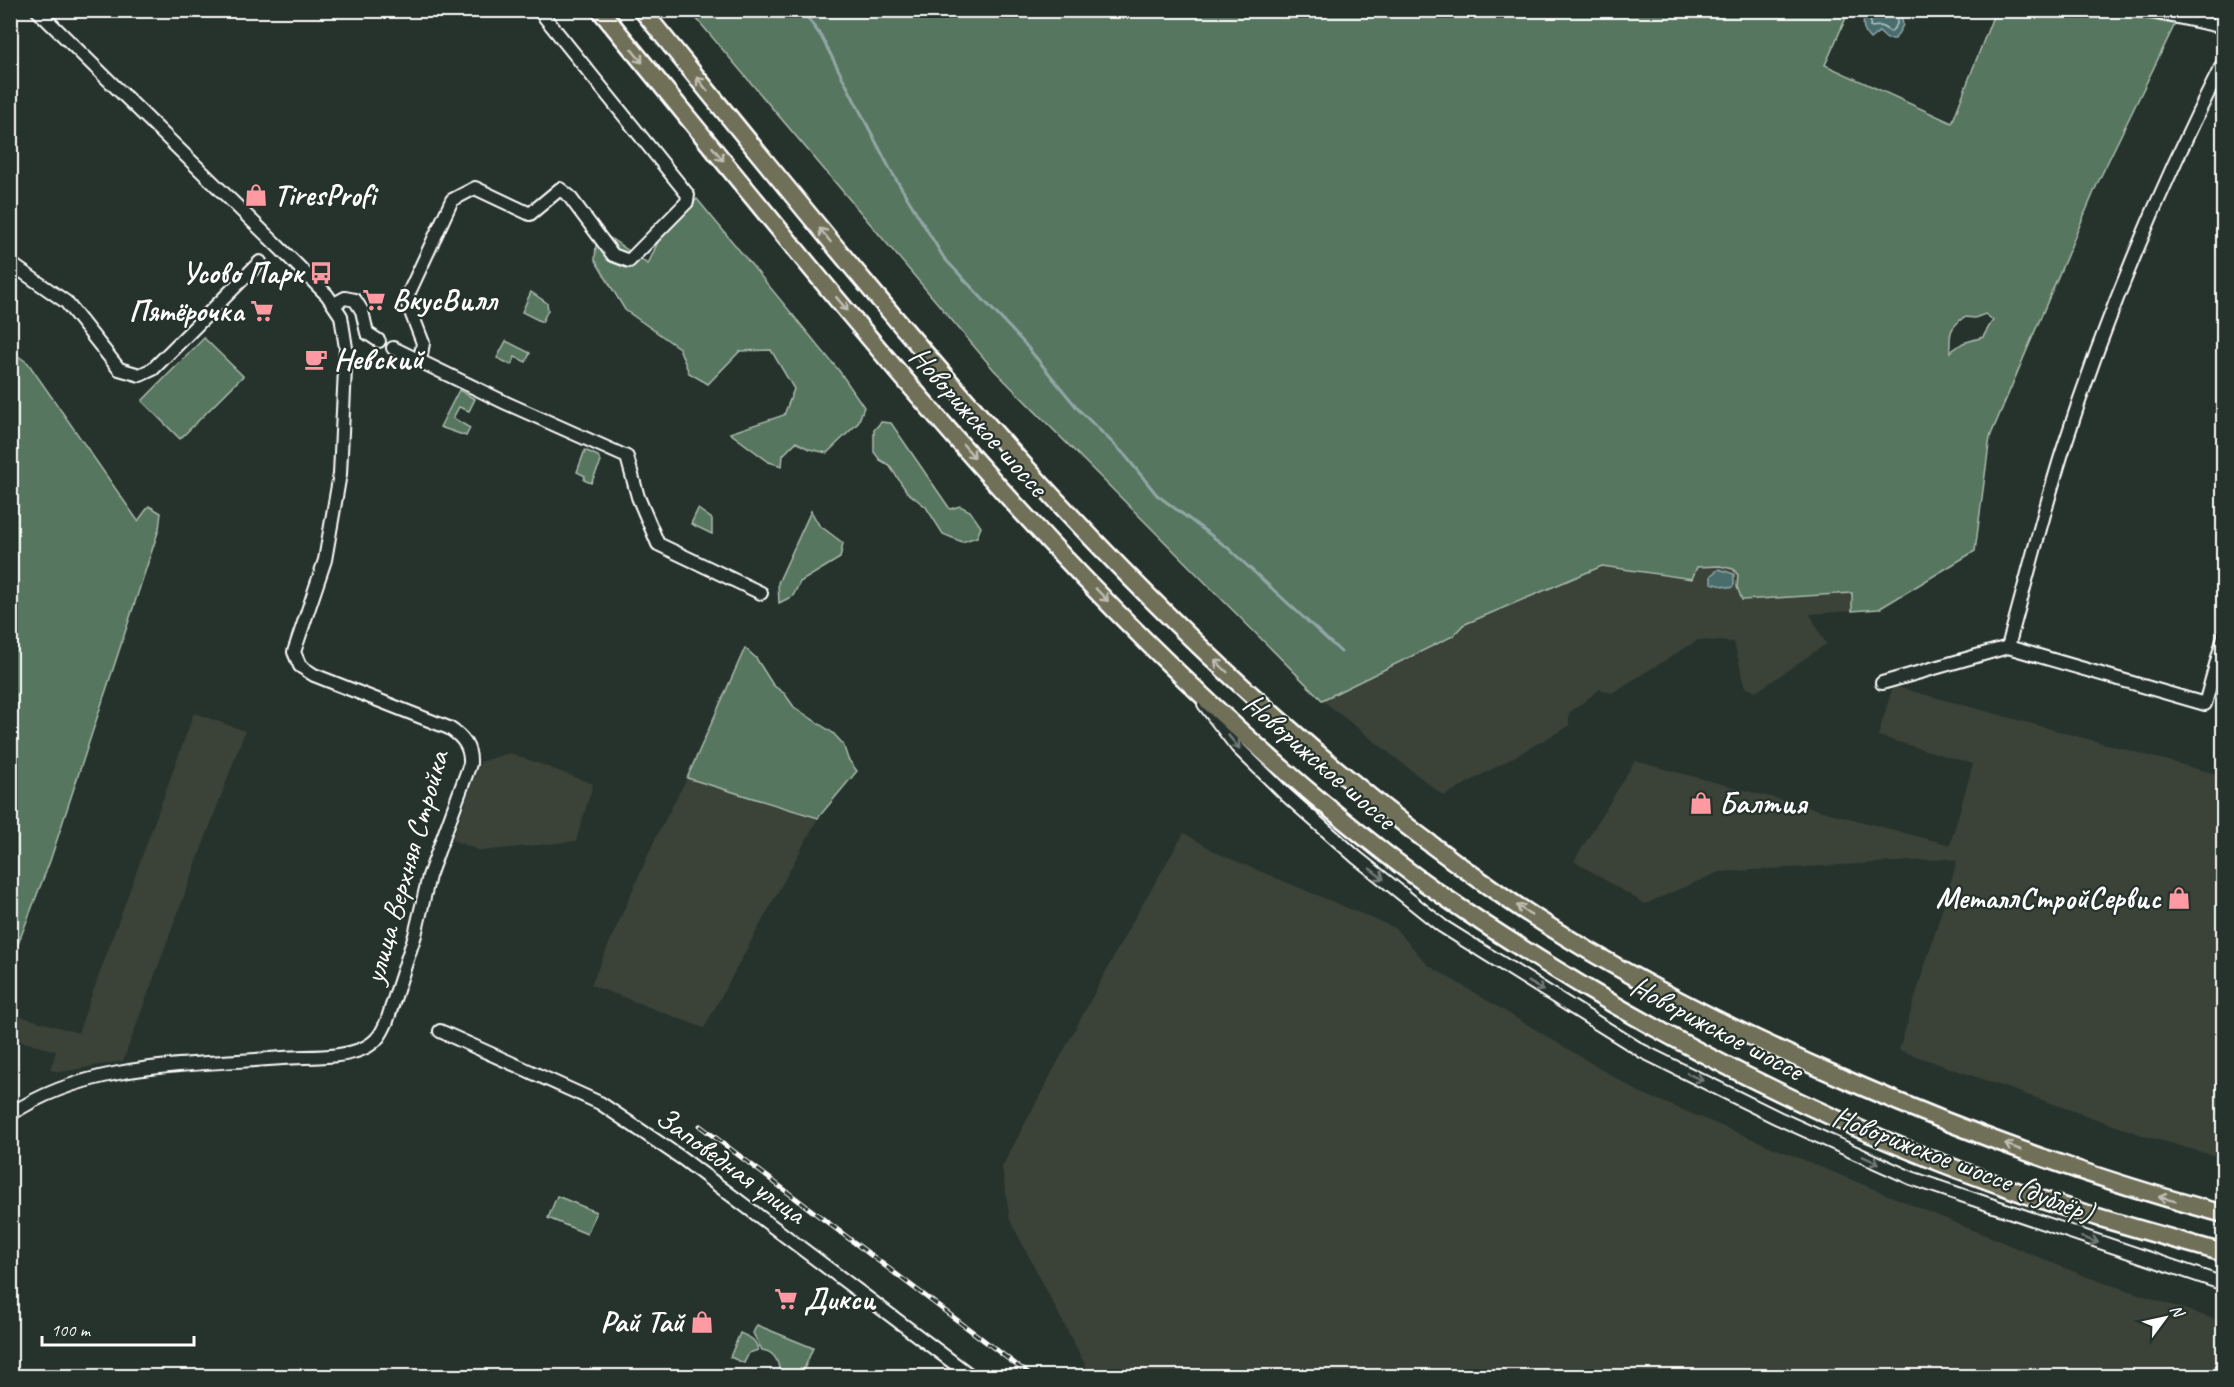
<svg xmlns="http://www.w3.org/2000/svg" width="2234" height="1387" viewBox="0 0 2234 1387" font-family="Caveat,sans-serif">
  <style>
    .built { fill: #3b4339 }
    .green { fill: #57765e; stroke: #abbaae; stroke-width: 1.5; fill-rule: evenodd }
    .water { fill: #486d6d; stroke: #91a7a7; stroke-width: 1.5 }
    .lines { fill: none; stroke-linecap: round; stroke-linejoin: round }
    .shore { stroke: #b6c5c5; stroke-width: 1.5 }
    .stream { stroke: #91a7a7; stroke-width: 3 }
    .minor-casing { stroke: #fff; stroke-width: 16 }
    .highway-casing { stroke: #fff; stroke-width: 21 }
    .minor { stroke: #26332d; stroke-width: 12 }
    .highway { stroke: #706f59; stroke-width: 16 }
    .rail-casing { stroke: #fff; stroke-width: 5 }
    .rail { stroke: #26332d; stroke-width: 3; stroke-dasharray: 9; stroke-linecap: butt }
    .oneway { stroke: #bfbeb4 }
    .oneway2 { stroke: #727a76 }
    .labels { text-anchor: middle; dominant-baseline: central; stroke-width: 4.5; stroke-linejoin: round; paint-order: stroke }
    .poi-label { font-size: 30px; font-weight: bold; fill: #fff; stroke: #26332d; text-anchor: start }
    .street-label { font-size: 30px; fill: #fff; stroke: #26332d }
  </style>
  <rect width="100%" height="100%" fill="#26332d"/>
  <filter id="ink" filterUnits="userSpaceOnUse"><feTurbulence type="fractalNoise" baseFrequency=".0167" numOctaves="2"/><feDisplacementMap in="SourceGraphic" scale="12" xChannelSelector="R" yChannelSelector="G"/><feConvolveMatrix kernelMatrix="1 2 1 2 8 2 1 2 1" color-interpolation-filters="sRGB"/></filter>
  <g filter="url(#ink)">
    <g class="built">
      <polygon points="1602,566 1692,579 1697,567 1720,566 1733,569 1738,575 1737,587 1742,600 1853,593 1852,611 1810,614 1826,644 1756,692 1745,687 1734,642 1698,640 1612,693 1600,689 1569,713 1569,726 1444,796 1322,700 1453,636 1463,625"/>
      <polygon points="1893,686 2223,776 2223,1158 2145,1136 1899,1050 1957,861 1946,859 1719,872 1645,904 1574,861 1635,761 1950,845 1973,764 1878,736"/>
      <polygon points="194,713 245,731 123,1061 61,1072 50,1070 56,1051 14,1039 20,1016 78,1033"/>
      <polygon points="510,753 593,784 576,841 481,851 452,840 480,762"/>
      <polygon points="687,778 818,818 704,1028 591,985 656,837"/>
      <polygon points="1184,833 1219,854 1395,928 1428,965 1639,1092 2084,1276 2223,1322 2223,1376 1091,1376 1010,1220 1002,1167 1130,926"/>
    </g>
    <g class="green">
      <path d="M690,11h1159l-24,54 127,58 43,-112h102l78,13 -76,156 -109,257 -15,114 -96,58 -27,2v-18l-110,7 -5,-13 1,-12 -5,-6 -13,-3 -23,1 -5,12 -90,-13 -139,59 -10,11 -131,64 -328,-330zM1985,314l8,6 -10,17 -20,6 -13,9c0,-19 -2,-22 14,-35l11,1z"/>
      <polygon points="697,199 840,372 864,407 858,423 827,453 809,449 796,442 783,455 782,466 769,462 730,433 784,415 794,389 771,350 740,351 708,384 689,373 679,348 625,310 595,260 597,229 648,264 662,233"/>
      <polygon points="531,292 547,303 548,310 542,322 522,312"/>
      <polygon points="204,338 243,376 180,439 142,401"/>
      <polygon points="506,341 530,353 526,362 515,357 511,365 497,358"/>
      <polygon points="11,351 28,363 138,521 149,506 161,513 159,529 50,861 11,962"/>
      <polygon points="459,390 475,399 469,411 459,407 453,418 470,428 466,436 440,427"/>
      <polygon points="881,422 891,423 950,509 960,506 970,511 981,527 977,537 962,542 943,534 926,507 907,492 889,465 880,460 874,452 874,430"/>
      <polygon points="585,450 598,456 601,462 591,483 584,480 585,476 577,472"/>
      <polygon points="698,509 712,519 712,534 691,524"/>
      <polygon points="811,511 819,525 843,543 840,558 800,582 793,596 779,603 778,583"/>
      <polygon points="745,648 756,658 773,685 785,694 794,707 833,733 843,744 848,759 857,771 818,818 687,778"/>
      <polygon points="557,1196 596,1212 587,1234 548,1218"/>
      <path d="M757,1325l56,23 -12,28 -22,-7c-1,-10 -7,-18 -17,-19l-9,-17z"/>
      <path d="M740,1333c9,4 16,6 18,17l-9,3 -5,10 -14,-6z"/>
    </g>
    <g class="water">
      <path d="M1868,10l33,1 2,14 -8,14h-8l-8,-7 -9,7c-8,-8 -9,-19 -2,-29z"/>
      <polygon points="1719,569 1734,574 1734,585 1731,588 1711,583 1711,575"/>
    </g>
    <g class="lines">
      <polyline class="shore" points="1872,10 1870,27 1881,26 1891,32 1897,24 1896,10"/>
      <polyline class="stream" points="802,10 821,36 891,171 944,258 1024,343 1079,410 1124,454 1157,495 1228,548 1341,652"/>
      <g class="minor-casing">
        <g id="minor">
          <polyline points="2144,10 2224,27"/>
          <polyline points="10,263 66,302 119,369 140,375 153,369 260,262"/>
          <polyline points="334,304 345,298 355,300 362,311 367,333 379,341"/>
          <polyline points="393,348 506,403 627,457 638,497 658,544 761,593"/>
          <polyline points="420,360 423,343 406,299 452,200 475,188 530,214 560,189 569,196 613,255 629,261 687,202 688,195 539,10"/>
          <polyline points="2008,647 2205,704 2224,636"/>
          <path d="M1882,683l126,-36c18,-65 34,-130 54,-194 43,-135 98,-266 162,-392"/>
          <polyline points="1204,704 1237,747 1285,794 1356,857 1442,926 1642,1051 1778,1118 1911,1178 2224,1284"/>
          <polyline points="440,1031 600,1103 683,1159 971,1376"/>
          <path d="M10,1115c75,-53 184,-50 273,-57 26,-2 58,1 81,-10 13,-6 18,-15 23,-27l28,-86 14,-59 41,-112c1,-17 -7,-27 -21,-36l-135,-53 -14,-9 -6,-14 31,-92 15,-86 6,-126 -5,-32 -14,-21 -33,-33 -257,-252"/>
        </g>
      </g>
      <g class="highway-casing">
        <g id="highway">
          <path d="M600,10c243,296 481,607 786,844 63,49 131,92 200,134 141,84 281,151 436,205 66,23 134,41 202,60"/>
          <path d="M642,10c261,321 521,653 865,889 107,73 224,131 342,182 122,53 246,99 375,133"/>
        </g>
      </g>
      <use href="#minor" class="minor"/>
      <use href="#highway" class="highway"/>
      <g class="rail-casing">
        <polyline id="rail" points="700,1126 1031,1376"/>
      </g>
      <use href="#rail" class="rail"/>
    </g>
    <defs><path id="oneway-shaft" d="M-6 0H5M1.5-3L5.5 0L1.5 3" fill="none" stroke-width="1.6" stroke-linecap="round" stroke-linejoin="round" transform="scale(1.5)"/></defs>
    <g class="oneway">
      <use href="#oneway-shaft" transform="translate(637 56) rotate(51)"/>
      <use href="#oneway-shaft" transform="translate(702 84) rotate(-129)"/>
      <use href="#oneway-shaft" transform="translate(718 154) rotate(51)"/>
      <use href="#oneway-shaft" transform="translate(825 235) rotate(-129)"/>
      <use href="#oneway-shaft" transform="translate(842 304) rotate(50)"/>
      <use href="#oneway-shaft" transform="translate(969 451) rotate(48)"/>
      <use href="#oneway-shaft" transform="translate(1102 595) rotate(46)"/>
      <use href="#oneway-shaft" transform="translate(1221 666) rotate(-136)"/>
      <use href="#oneway-shaft" transform="translate(1524 910) rotate(-147)"/>
      <use href="#oneway-shaft" transform="translate(2013 1147) rotate(-159)"/>
      <use href="#oneway-shaft" transform="translate(2167 1199) rotate(-165)"/>
    </g>
    <g class="oneway2">
      <use href="#oneway-shaft" transform="translate(1234 742) rotate(50)"/>
      <use href="#oneway-shaft" transform="translate(1377 874) rotate(38)"/>
      <use href="#oneway-shaft" transform="translate(1536 986) rotate(31)"/>
      <use href="#oneway-shaft" transform="translate(1695 1077) rotate(26)"/>
      <use href="#oneway-shaft" transform="translate(1871 1160) rotate(24)"/>
      <use href="#oneway-shaft" transform="translate(2090 1240) rotate(18)"/>
    </g>
  </g>
  <defs>
    <g id="shop-bare" transform="scale(1.8)"><path d="M-5-2.5h2.3a2.7 3.5 0 0 1 5.4 0H5L5.5 6h-11ZM-1.5-2.5h3a1.5 2.3 0 0 0-3 0Z" fill="#ff9aa2" stroke="#26332d" stroke-width="2.5" paint-order="stroke"/></g>
    <g id="bus-bare" transform="scale(1.8)"><path d="M-5-6H5V4H4V6H2V4H-2V6H-4V4H-5ZM-3.5-4V0h7V-4ZM-3.5 1.2v1.5H-2V1.2ZM2 1.2v1.5H3.5V1.2Z" fill="#ff9aa2" stroke="#26332d" stroke-width="2.5" paint-order="stroke"/></g>
    <g id="supermarket-bare" transform="scale(1.8)"><path d="M-6-5.5h2.5l.6 2H6L4.5 2H-2.5L-4.4-4H-6ZM-1.5 3.2a1.3 1.3 0 1 0 .1 0ZM3 3.2a1.3 1.3 0 1 0 .1 0Z" fill="#ff9aa2" stroke="#26332d" stroke-width="2.5" paint-order="stroke"/></g>
    <g id="cafe-bare" transform="scale(1.8)"><path d="M-5.5-4.5H6V0H3Q3 3.5 0 3.5H-2.5Q-5.5 3.5-5.5 0ZM3-3.2v2h1.7v-2ZM-6 4.5H4V6H-6Z" fill="#ff9aa2" stroke="#26332d" stroke-width="2.5" paint-order="stroke"/></g>
  </defs>
  <g fill-rule="evenodd">
    <use href="#shop-bare" x="256" y="195"/>
    <use href="#bus-bare" x="321" y="273"/>
    <use href="#supermarket-bare" x="374" y="300"/>
    <use href="#supermarket-bare" x="262" y="311"/>
    <use href="#cafe-bare" x="316" y="359"/>
    <use href="#shop-bare" x="1701" y="803"/>
    <use href="#shop-bare" x="2179" y="898"/>
    <use href="#supermarket-bare" x="786" y="1299"/>
    <use href="#shop-bare" x="702" y="1322"/>
  </g>
  <g class="labels">
    <g class="poi-label">
      <text x="274" y="195">TiresProfi</text>
      <text x="303" y="273" text-anchor="end">Усово Парк</text>
      <text x="392" y="300">ВкусВилл</text>
      <text x="244" y="311" text-anchor="end">Пятёрочка</text>
      <text x="334" y="359">Невский</text>
      <text x="1719" y="803">Балтия</text>
      <text x="2161" y="898" text-anchor="end">МеталлСтройСервис</text>
      <text x="804" y="1299">Дикси</text>
      <text x="684" y="1322" text-anchor="end">Рай Тай</text>
    </g>
    <g class="street-label">
      <text transform="translate(979 421) rotate(48)">Новорижское шоссе</text>
      <text transform="translate(1320 761) rotate(41)">Новорижское шоссе</text>
      <text transform="translate(406 867) rotate(-74)">улица Верхняя Стройка</text>
      <text transform="translate(1717 1028) rotate(28)">Новорижское шоссе</text>
      <text transform="translate(1963 1164) rotate(21)">Новорижское шоссе (дублёр)</text>
      <text transform="translate(731 1165) rotate(36)">Заповедная улица</text>
    </g>
  </g>
  <rect width="2234" height="1387" fill="none" stroke="#26332d" stroke-width="36"/>
  <rect x="18" y="18" width="2198" height="1351" fill="none" stroke="#fff" stroke-width="2" filter="url(#ink)"/>
  <g transform="translate(2165 1318) rotate(57)" stroke="#26332d" stroke-width="4.5" paint-order="stroke">
  <path d="M0-4.5L10 22L0 15L-10 22Z" fill="#ffffff"/>
  <text y="-9" font-size="16" font-weight="bold" text-anchor="middle" fill="#ffffff">N</text>
  </g>
  <path d="M42 1336v9h152v-9" fill="none" stroke="#ffffff" stroke-width="3"/>
  <text x="51" y="1336" font-size="18" fill="#ffffff" stroke="#26332d" stroke-width="4.5" paint-order="stroke">100 m</text>
</svg>
